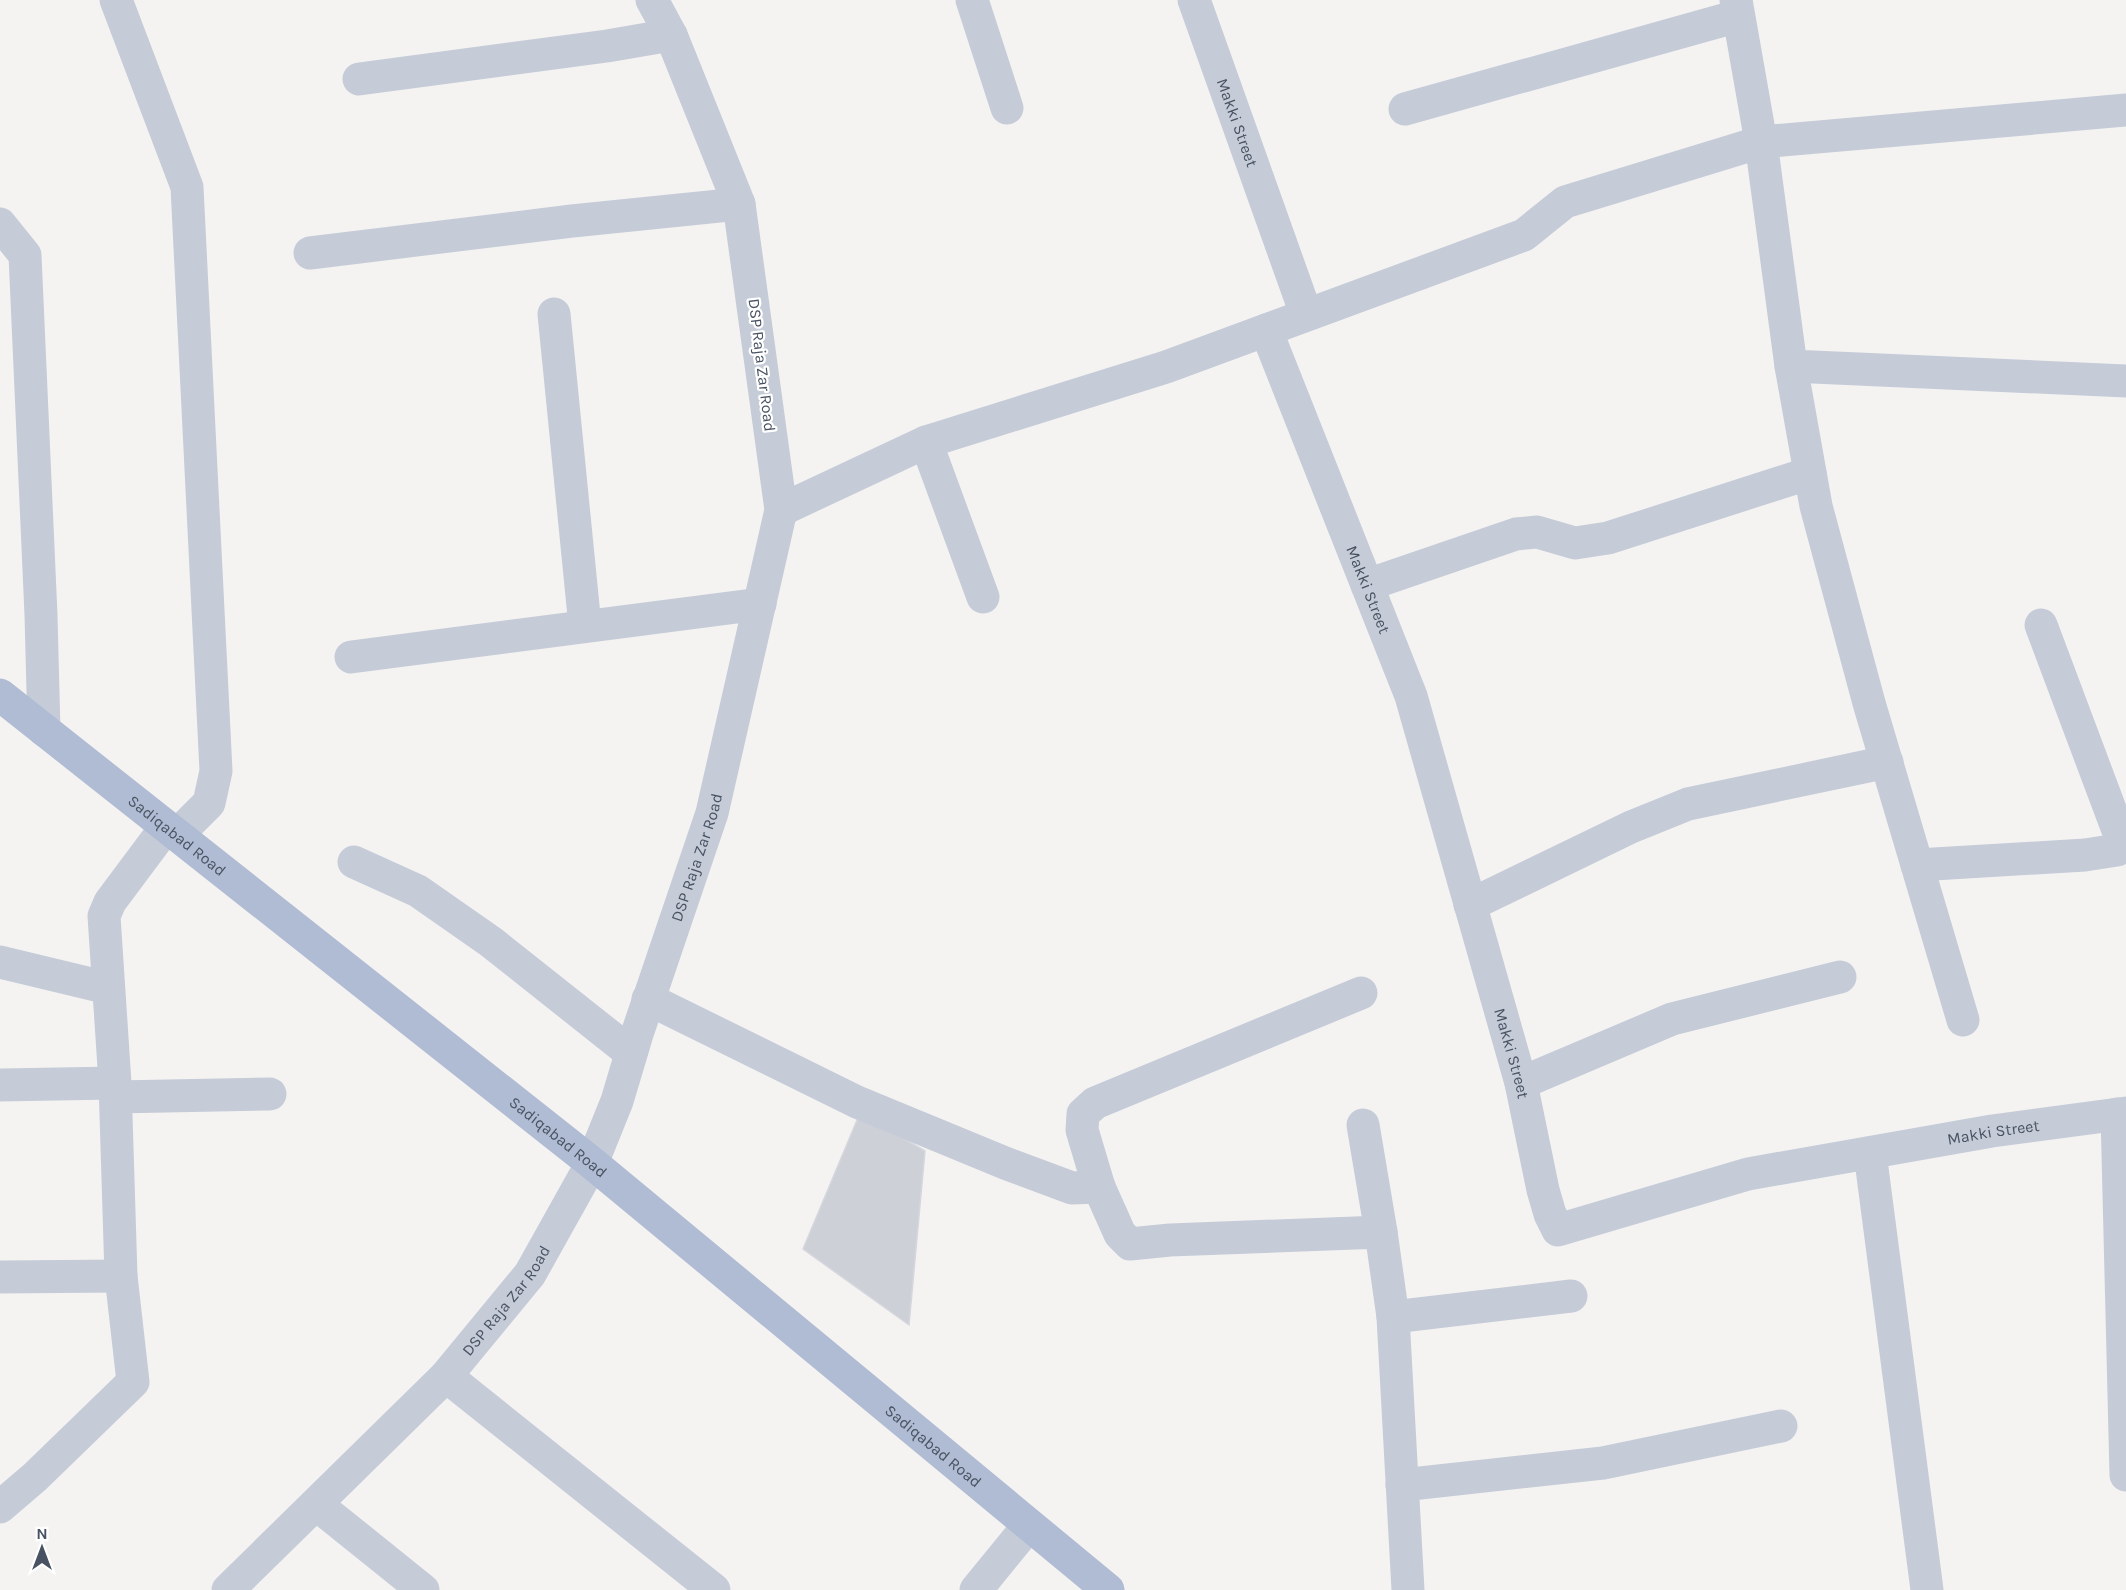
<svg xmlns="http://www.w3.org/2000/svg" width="2126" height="1590" viewBox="0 0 2126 1590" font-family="Karla,sans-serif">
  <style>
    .building { fill: #ced0d8; stroke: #d6d7de; stroke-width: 1.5 }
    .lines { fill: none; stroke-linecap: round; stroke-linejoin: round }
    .minor { stroke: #c5ccd8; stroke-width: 33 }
    .major { stroke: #b0bcd3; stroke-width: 33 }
    .labels { text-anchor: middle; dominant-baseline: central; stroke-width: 4.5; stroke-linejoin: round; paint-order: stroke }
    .street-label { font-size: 16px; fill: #485262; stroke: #fff }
  </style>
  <rect width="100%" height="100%" fill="#f5f3f2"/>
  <polygon class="building" points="860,1113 925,1151 909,1325 803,1249"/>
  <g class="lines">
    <g class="minor">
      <polyline points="116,0 187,187 216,771 209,803 177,835"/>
      <polyline points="972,0 1007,108"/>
      <path id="s1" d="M1194,0l112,314"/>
      <polyline points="1736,0 1761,142 1791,366 2126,381"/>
      <polyline points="359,79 607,46 671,35"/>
      <polyline points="1405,109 1738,16"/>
      <polyline points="0,224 25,255 41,615 44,730"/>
      <polyline points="310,253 572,221 739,204"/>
      <polyline points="554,314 585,626"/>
      <path id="s2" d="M1266,330l145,366 110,387 22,107 7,24 8,16 190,-56 244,-43 134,-18"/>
      <polyline points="1791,366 1816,506 1869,703 1963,1020"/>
      <polyline points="926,442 983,597"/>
      <polyline points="781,510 926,442 1166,367 1524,235 1565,202 1761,142 2126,110"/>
      <polyline points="1367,585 1516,534 1537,532 1575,543 1608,538 1810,473"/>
      <polyline points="351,657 760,604"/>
      <polyline points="354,862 418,891 491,942 631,1053"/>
      <polyline points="1917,865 2085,855 2117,850 2122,841 2041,625"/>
      <polyline points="1470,905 1631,827 1688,804 1887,762"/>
      <polyline points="0,962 108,988"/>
      <polyline points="648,999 857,1102 1005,1163 1072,1188 1099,1187 1120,1234 1130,1244 1170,1240 1381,1232 1393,1317 1408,1590"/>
      <polyline points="1521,1083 1672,1019 1840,977"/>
      <polyline points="0,1085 115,1083"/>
      <polyline points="116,1097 270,1094"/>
      <polyline points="2117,1114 2126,1475"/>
      <polyline points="1363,1125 1381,1232"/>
      <polyline points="1870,1153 1927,1590"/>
      <polyline points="1099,1187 1082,1130 1083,1114 1095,1103 1361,993"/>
      <polyline points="0,1277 121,1276"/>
      <polyline points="1393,1317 1571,1296"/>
      <polyline points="446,1376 714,1590"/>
      <polyline points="1402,1485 1603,1463 1781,1426"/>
      <polyline points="316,1504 423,1590"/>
      <polyline points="0,1507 35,1477 133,1382 121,1276 115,1083 104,916 110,902 166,827"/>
      <path id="s3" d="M228,1590l218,-214 84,-102 62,-111 25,-62 20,-67 75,-221 69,-303 -42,-306 -68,-169 -19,-35"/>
      <polyline points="976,1590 1029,1525"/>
    </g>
    <path class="major" id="s4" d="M0,695l592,468 516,427"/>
  </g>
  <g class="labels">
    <g class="street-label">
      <text stroke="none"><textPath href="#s1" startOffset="130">Makki Street</textPath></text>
      <text transform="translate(762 365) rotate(83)">DSP Raja Zar Road</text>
      <text stroke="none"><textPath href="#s2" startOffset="279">Makki Street</textPath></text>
      <text stroke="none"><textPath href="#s4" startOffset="226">Sadiqabad Road</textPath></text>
      <text stroke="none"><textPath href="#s3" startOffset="888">DSP Raja Zar Road</textPath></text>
      <text stroke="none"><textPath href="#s2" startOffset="765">Makki Street</textPath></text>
      <text stroke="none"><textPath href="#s2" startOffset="1395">Makki Street</textPath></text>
      <text stroke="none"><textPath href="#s4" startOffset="712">Sadiqabad Road</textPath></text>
      <text stroke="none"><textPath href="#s3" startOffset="402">DSP Raja Zar Road</textPath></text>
      <text stroke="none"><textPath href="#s4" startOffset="1198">Sadiqabad Road</textPath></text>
    </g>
  </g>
  <g transform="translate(42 1548)" stroke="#ffffff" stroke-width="4.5" paint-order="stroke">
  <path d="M0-4.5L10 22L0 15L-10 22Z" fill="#485262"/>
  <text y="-9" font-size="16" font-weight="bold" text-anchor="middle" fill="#485262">N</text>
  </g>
</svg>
